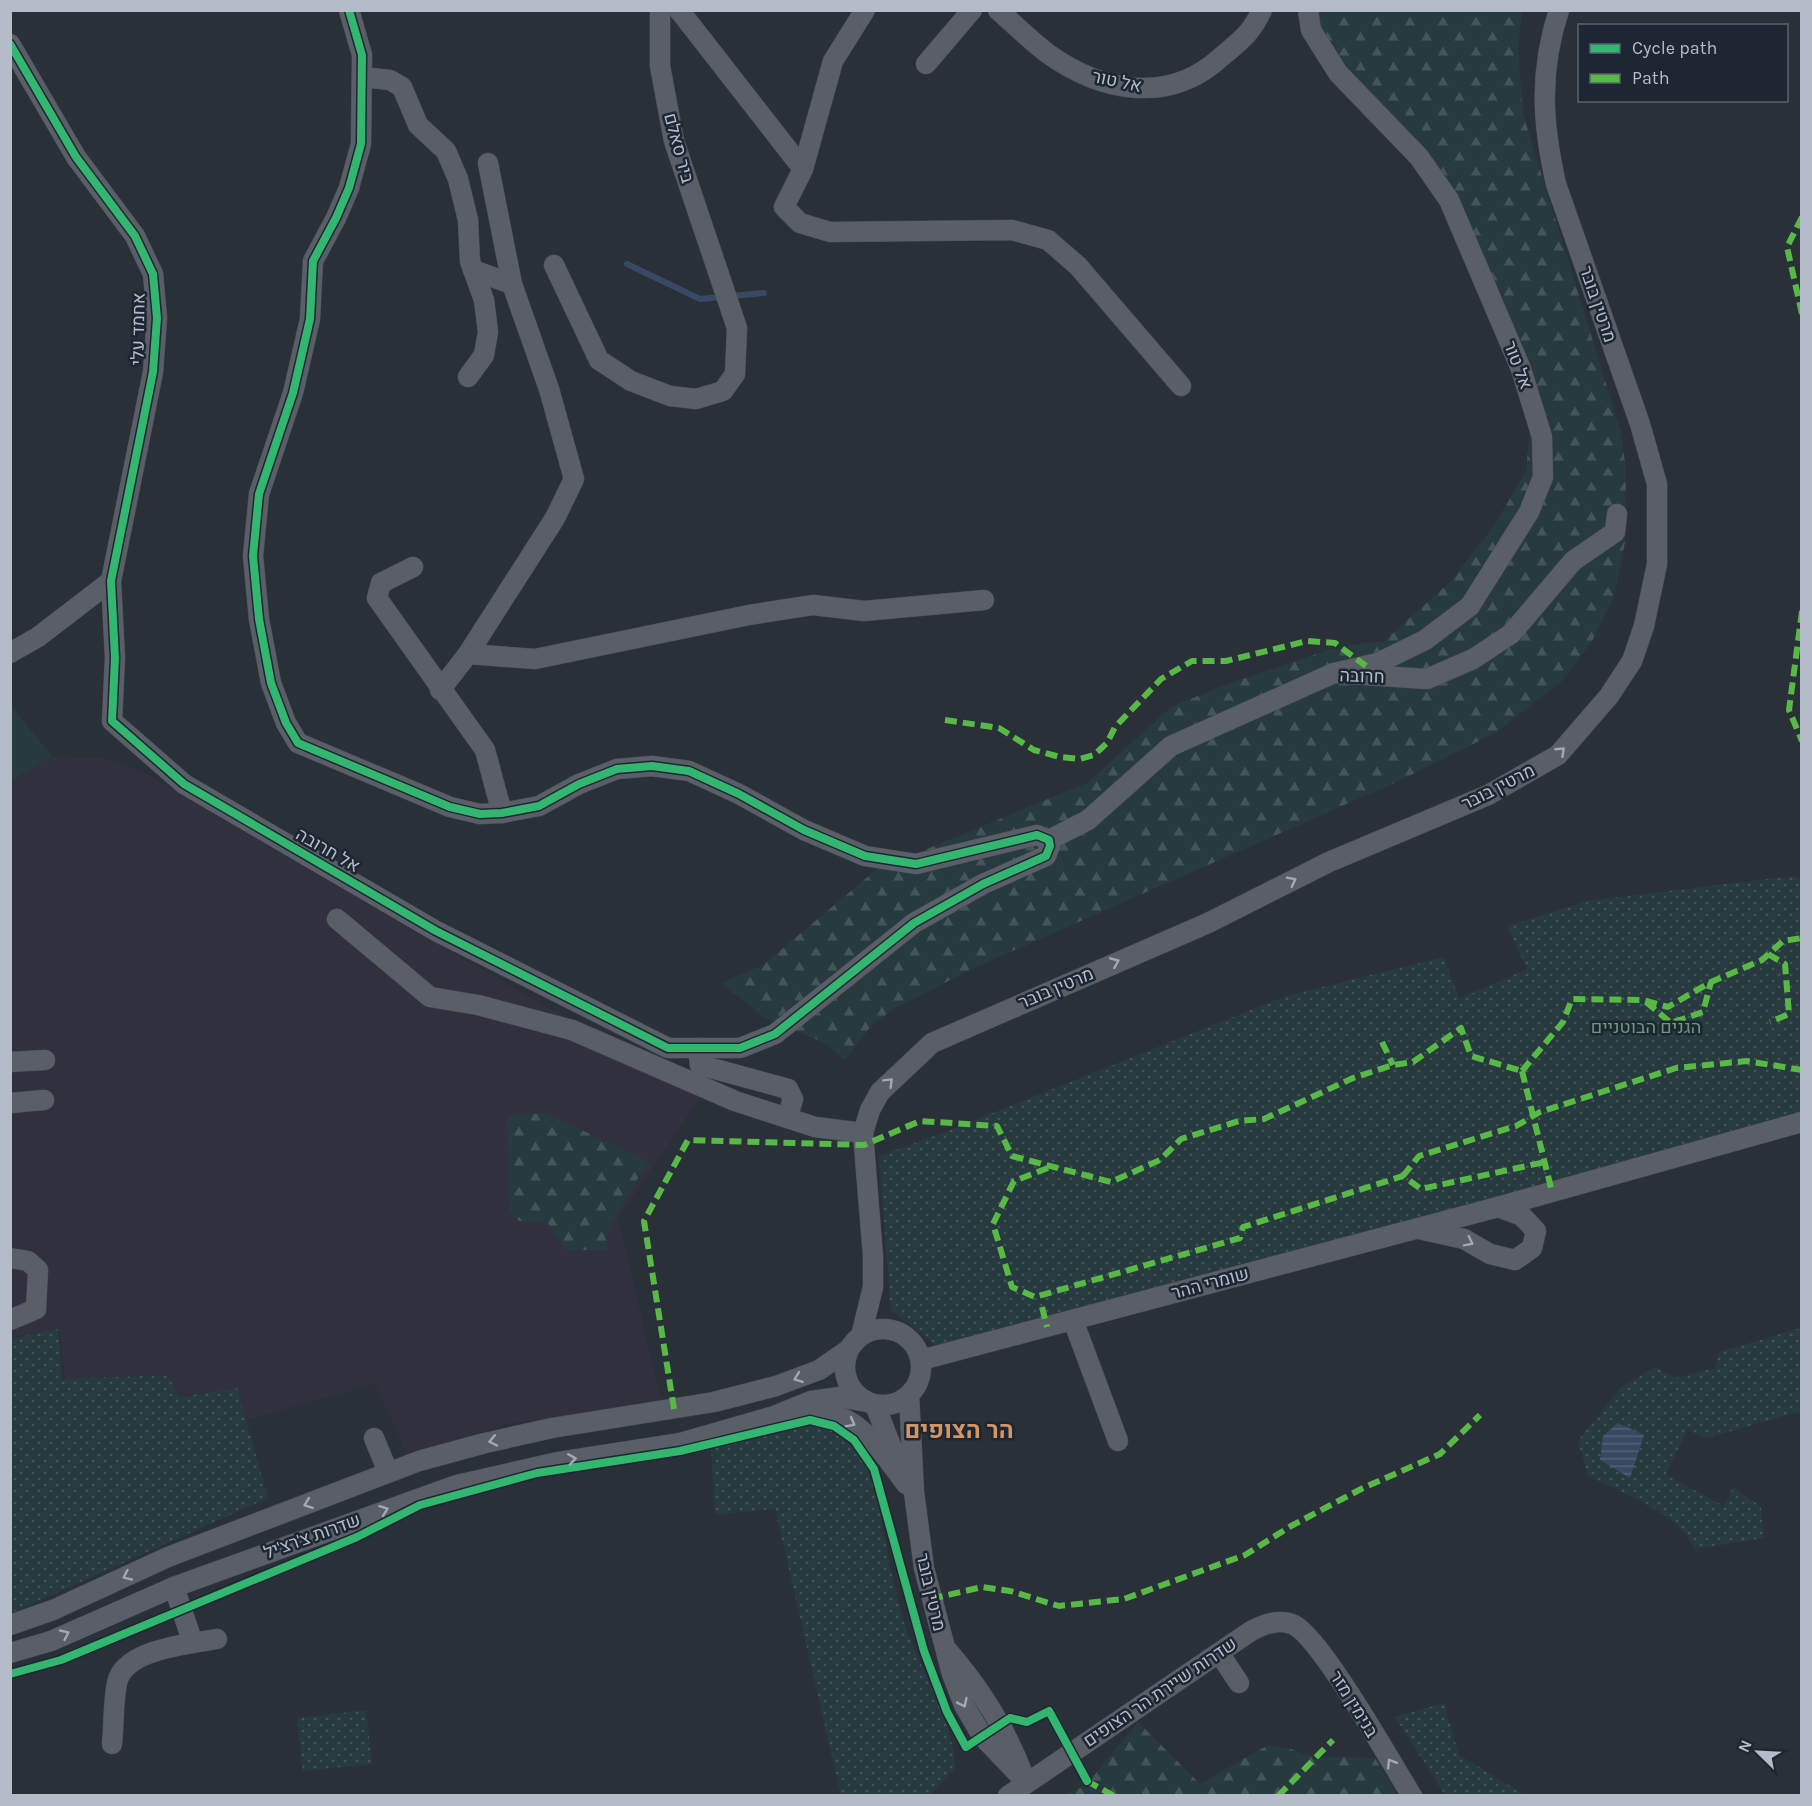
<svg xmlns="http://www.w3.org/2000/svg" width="1812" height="1806" viewBox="0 0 1812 1806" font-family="Karla,Heebo,sans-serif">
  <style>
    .medical { fill: #31303e }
    .grass { fill: #273a3e }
    .forest { fill: url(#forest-firs) }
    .park { fill: url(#park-dots) }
    .water { fill: url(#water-rules) }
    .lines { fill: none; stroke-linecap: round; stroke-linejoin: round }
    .stream { stroke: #384963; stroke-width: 6 }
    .minor-casing { stroke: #484c53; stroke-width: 21 }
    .minor { stroke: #5a5e66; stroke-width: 20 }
    .quiet { stroke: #58b947; stroke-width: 6; stroke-dasharray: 12 6; stroke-linecap: butt }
    .cycleway-casing { stroke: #1d2633; stroke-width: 11 }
    .cycleway { stroke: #33b770; stroke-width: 8 }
    .oneway { stroke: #a2a9b5 }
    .labels { text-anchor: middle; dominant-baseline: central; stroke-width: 5; stroke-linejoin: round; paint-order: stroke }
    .street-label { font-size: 18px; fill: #b4bcc9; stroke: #1d2633 }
    .park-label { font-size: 18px; fill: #6b9a76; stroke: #1d2633 }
    .district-label { font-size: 24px; font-weight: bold; fill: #d59563; stroke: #1d2633 }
  </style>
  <defs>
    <pattern id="forest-firs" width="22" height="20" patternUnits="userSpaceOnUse" patternTransform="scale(1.5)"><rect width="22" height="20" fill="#273a3e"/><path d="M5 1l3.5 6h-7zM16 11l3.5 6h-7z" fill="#445559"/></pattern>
    <pattern id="park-dots" width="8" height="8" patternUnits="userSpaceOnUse" patternTransform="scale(1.5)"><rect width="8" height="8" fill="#273a3e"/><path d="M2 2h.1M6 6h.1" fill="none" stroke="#445559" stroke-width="1.8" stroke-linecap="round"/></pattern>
    <pattern id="water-rules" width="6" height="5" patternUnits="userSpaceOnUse" patternTransform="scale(1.5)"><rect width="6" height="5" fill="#384963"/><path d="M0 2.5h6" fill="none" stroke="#526178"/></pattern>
  </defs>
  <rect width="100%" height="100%" fill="#2a3038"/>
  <polygon class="medical" points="10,706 52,756 105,758 141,771 588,1031 705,1090 618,1219 662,1403 506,1424 408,1457 375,1384 246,1420 230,1392 181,1395 162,1374 65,1380 60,1332 11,1337"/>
  <polygon class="grass" points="11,706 52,756 11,781 10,781"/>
  <g class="forest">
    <polygon points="1309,11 1522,11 1518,48 1523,114 1620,429 1626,468 1625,542 1614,597 1592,641 1562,681 1495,733 1401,780 976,967 895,1008 871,1026 845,1060 823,1042 765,1018 722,983 763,965 876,870 1087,783 1171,707 1225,685 1331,649 1371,642 1383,642 1452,580 1495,524 1526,471 1530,429 1512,357 1422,151 1325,43"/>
    <polygon points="545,1113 648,1161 607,1231 608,1250 565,1250 548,1223 519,1221 509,1211 507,1116"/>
    <polygon points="1138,1722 1200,1784 1268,1745 1291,1749 1309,1756 1375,1758 1397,1795 1066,1795 1087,1784"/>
  </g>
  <g class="park">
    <polygon points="1793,876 1801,878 1802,1120 942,1350 891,1310 879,1156 943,1133 1286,996 1444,957 1459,999 1527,969 1507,926 1587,901"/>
    <path d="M1801,1328v83l-94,27 -20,-8 -21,45 58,31 9,-19 28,20 3,31 -70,11c-8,-32 -77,-59 -106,-73l-10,-35 43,-54 35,-20 19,11 40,-10 4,-16z"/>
    <polygon points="58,1329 62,1379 167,1375 180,1397 237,1388 268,1498 11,1613 11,1339"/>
    <path d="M824,1414l43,28c12,59 20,122 37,180 14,46 51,98 51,147l-25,26h-89l-66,-286 -60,6 -4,-67z"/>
    <polygon points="1444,1703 1459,1755 1525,1795 1445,1795 1395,1717"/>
    <polygon points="366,1710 372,1764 303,1771 297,1718"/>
  </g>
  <polygon class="water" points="1618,1423 1644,1435 1630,1478 1600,1460 1603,1436"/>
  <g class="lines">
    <polyline class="stream" points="627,264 700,299 764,293"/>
    <g class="minor-casing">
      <g id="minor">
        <polyline points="679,10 803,169 784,207 800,223 830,232 1012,230 1048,240 1078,266 1181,386"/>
        <path d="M998,10c16,14 32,30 49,43 54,39 121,52 173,5 20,-17 30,-23 42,-48"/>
        <polyline points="1308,10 1311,30 1338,73 1419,157 1449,200 1521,369 1542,437 1543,477 1529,512 1470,606 1425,640 1378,663 1334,673"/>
        <polyline points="10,44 76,157 135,236 153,274 157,318 153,372 111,581 115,658 112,721 184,784 436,931 668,1048 740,1048 775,1034 914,923 983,884 1046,856 1050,846 1049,840 1037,835 916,864 865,856 804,830 739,794 689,771 652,766 617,769 579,784 539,806 502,813 480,814 450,807 298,743 286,723 271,683 259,619 253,556 259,494 293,393 310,319 313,261 336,218 349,188 361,144 362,55 349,10"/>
        <polyline points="926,64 972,10"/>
        <polyline points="362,77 390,80 402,87 418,125 446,151 458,179 468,220 470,261 484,300 488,332 484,355 468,377"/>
        <polyline points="488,163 512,284"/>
        <polyline points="803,169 833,61 865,10"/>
        <polyline points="554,265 599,360 631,381 670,396 696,399 723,391 735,374 737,328 674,141 660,66 660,10"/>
        <polyline points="413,567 381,583 377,598 485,750 502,813"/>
        <polyline points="10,653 38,637 111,581"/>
        <polyline points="468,654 555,518 574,479 549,389 512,284 473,270"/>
        <polyline points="440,690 468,654 535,659 749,615 813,605 864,611 984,600"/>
        <polyline points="1049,840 1088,820 1171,746 1334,673 1427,679 1473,659 1511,634 1573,561 1615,532 1617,514"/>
        <polyline points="337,919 430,997 478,1005 572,1030 735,1101 815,1127 863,1133"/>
        <polyline points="698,1048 700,1065 788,1089 793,1099 787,1118"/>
        <polyline points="10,1062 45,1060"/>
        <polyline points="10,1103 44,1100"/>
        <polyline points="1419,1229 1464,1239 1490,1254 1515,1260 1532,1248 1536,1231 1522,1216 1498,1207"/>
        <polyline points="10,1258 28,1261 38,1270 36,1309 10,1320"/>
        <polyline points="1073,1320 1118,1441"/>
        <circle cx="883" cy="1367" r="38"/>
        <path d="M861,1336l12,-49v-31l-10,-123 7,-23 10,-18 52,-49 276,-120 121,-61 159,-67 70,-40 51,-59 23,-35 12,-35 13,-62v-80l-17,-60 -84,-240c-14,-62 -17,-112 3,-174"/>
        <polyline points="921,1360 1498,1207 1802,1122"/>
        <polyline points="909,1395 914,1492 924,1568 952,1674 964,1705 982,1736 1026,1782"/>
        <polyline points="875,1405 897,1461"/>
        <path d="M804,1411c51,-4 75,37 102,73"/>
        <polyline points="374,1438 388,1472"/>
        <polyline points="174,1587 193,1643"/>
        <polyline points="10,1625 53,1610 168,1557 419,1461 485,1443 552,1428 714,1402 776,1386 819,1370 848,1350"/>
        <path d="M948,1651c32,37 59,80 76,126"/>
        <polyline points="10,1653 51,1641 174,1587 457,1485 558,1462 680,1443 774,1416 811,1401 840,1397 867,1402"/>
        <polyline points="1219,1653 1239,1683"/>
        <path d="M112,1744c2,-20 1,-41 5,-61 7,-34 72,-39 100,-44"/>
        <path d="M1008,1796l243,-165c13,-7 29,-13 43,-6 27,13 98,139 118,171"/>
      </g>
    </g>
    <use href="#minor" class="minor"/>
    <g class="quiet">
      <polyline points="1802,217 1787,247 1802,314"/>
      <polyline points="1802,611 1789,710 1802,741"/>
      <polyline points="945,720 999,728 1034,750 1060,757 1080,759 1094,755 1107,743 1115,727 1161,679 1192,661 1226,661 1307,641 1335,643 1366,666"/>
      <polyline points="1768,954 1785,964 1789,1014 1770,1022"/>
      <polyline points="1646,1002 1671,1023 1703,1012 1711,982"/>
      <polyline points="1382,1042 1393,1065"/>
      <polyline points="1522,1071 1563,1022 1572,999 1643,1000 1668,1007 1711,982 1762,960 1783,941 1802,938"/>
      <polyline points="1522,1071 1552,1192"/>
      <polyline points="1048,1168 1014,1181 993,1224 1012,1287 1035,1297 1240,1238 1243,1227 1403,1176 1421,1189 1545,1162"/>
      <polyline points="1403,1176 1419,1156 1516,1126 1540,1112 1676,1068 1747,1061 1802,1070"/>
      <polyline points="1042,1307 1047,1327"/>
      <polyline points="674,1409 644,1221 688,1140 864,1145 920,1121 997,1126 1012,1156 1111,1182 1160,1160 1181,1139 1239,1121 1264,1119 1353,1078 1393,1065 1413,1062 1461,1028 1471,1056 1522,1071"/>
      <polyline points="931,1599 982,1587 1010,1591 1059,1606 1124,1599 1245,1555 1291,1526 1363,1488 1440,1454 1480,1415"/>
      <polyline points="1087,1781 1114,1796"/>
      <polyline points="1278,1796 1333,1740"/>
    </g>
    <g class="cycleway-casing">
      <g id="cycleway">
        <polyline points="10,44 76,157 135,236 153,274 157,318 153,372 111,581 115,658 112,721 184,784 436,931 668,1048 740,1048 775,1034 914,923 983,884 1046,856 1050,846 1049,840 1037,835 916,864 865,856 804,830 739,794 689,771 652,766 617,769 579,784 539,806 502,813 480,814 450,807 298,743 286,723 271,683 259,619 253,556 259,494 293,393 310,319 313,261 336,218 349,188 361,144 362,55 349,10"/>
        <polyline points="10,1674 61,1660 357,1537 420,1505 537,1473 680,1451 810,1420 834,1426 854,1440 874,1469 924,1651 947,1712 966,1747 1010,1718 1027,1722 1049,1711 1087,1781"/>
      </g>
    </g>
    <use href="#cycleway" class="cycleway"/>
  </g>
  <defs><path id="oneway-chevron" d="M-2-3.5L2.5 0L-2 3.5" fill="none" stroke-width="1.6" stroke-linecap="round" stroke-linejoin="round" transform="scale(1.5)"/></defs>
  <g class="oneway">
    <use href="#oneway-chevron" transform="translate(1561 751) rotate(-43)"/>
    <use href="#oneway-chevron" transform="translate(1292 881) rotate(-27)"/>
    <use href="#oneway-chevron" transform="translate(1115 962) rotate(-23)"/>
    <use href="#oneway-chevron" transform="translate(889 1082) rotate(-45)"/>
    <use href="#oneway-chevron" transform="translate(1469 1242) rotate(27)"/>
    <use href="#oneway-chevron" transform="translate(798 1378) rotate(160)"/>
    <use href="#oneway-chevron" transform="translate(851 1423) rotate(29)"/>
    <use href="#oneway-chevron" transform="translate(493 1441) rotate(168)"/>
    <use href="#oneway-chevron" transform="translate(572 1459) rotate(-9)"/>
    <use href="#oneway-chevron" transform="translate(308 1504) rotate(159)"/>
    <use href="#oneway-chevron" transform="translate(384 1510) rotate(-20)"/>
    <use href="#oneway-chevron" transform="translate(127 1576) rotate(155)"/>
    <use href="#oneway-chevron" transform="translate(65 1634) rotate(-25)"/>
    <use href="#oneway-chevron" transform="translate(963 1703) rotate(65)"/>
    <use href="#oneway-chevron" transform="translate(1391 1763) rotate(-122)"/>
  </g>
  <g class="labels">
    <g class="street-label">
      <text transform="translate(1117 81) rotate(12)">אל טור</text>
      <text transform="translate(679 148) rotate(75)">ביר סאלם</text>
      <text transform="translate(1598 304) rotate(71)">מרטין בובר</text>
      <text transform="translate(138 329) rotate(-89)">אחמד עלי</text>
      <text transform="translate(1518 365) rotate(69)">אל טור</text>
      <text transform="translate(1362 676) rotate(2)">חרובה</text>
      <text transform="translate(1498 787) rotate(-27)">מרטין בובר</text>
      <text transform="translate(328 850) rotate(30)">אל חרובה</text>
      <text transform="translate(1056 988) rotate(-23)">מרטין בובר</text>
      <text transform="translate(1210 1283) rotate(-15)">שומרי ההר</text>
      <text transform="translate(312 1536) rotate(-20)">שדרות צ'רצ'יל</text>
      <text transform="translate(931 1592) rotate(77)">מרטין בובר</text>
      <text transform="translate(1160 1692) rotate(-34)">שדרות שיירת הר הצופים</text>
      <text transform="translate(1354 1704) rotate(58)">בנימין מזר</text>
    </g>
    <g class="park-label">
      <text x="1646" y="1027">הגנים הבוטניים</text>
    </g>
    <g class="district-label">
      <text x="959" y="1430">הר הצופים</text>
    </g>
  </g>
  <rect width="1812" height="1806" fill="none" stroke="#b4bcc9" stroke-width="24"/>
  <rect x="1578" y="24" width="210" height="78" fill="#1d2633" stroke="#59626f" stroke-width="1.5"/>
  <rect x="1590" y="44" width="30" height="9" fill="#33b770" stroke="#59626f" stroke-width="1.5"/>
  <text x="1632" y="54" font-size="18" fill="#b4bcc9">Cycle path</text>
  <rect x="1590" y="74" width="30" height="9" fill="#58b947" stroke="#59626f" stroke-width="1.5"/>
  <text x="1632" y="84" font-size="18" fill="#b4bcc9">Path</text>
  <g transform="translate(1758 1752) rotate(294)" stroke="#1d2633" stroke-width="4.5" paint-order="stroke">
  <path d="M0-4.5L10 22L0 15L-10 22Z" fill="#b4bcc9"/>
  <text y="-9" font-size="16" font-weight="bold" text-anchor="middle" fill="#b4bcc9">N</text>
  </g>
</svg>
